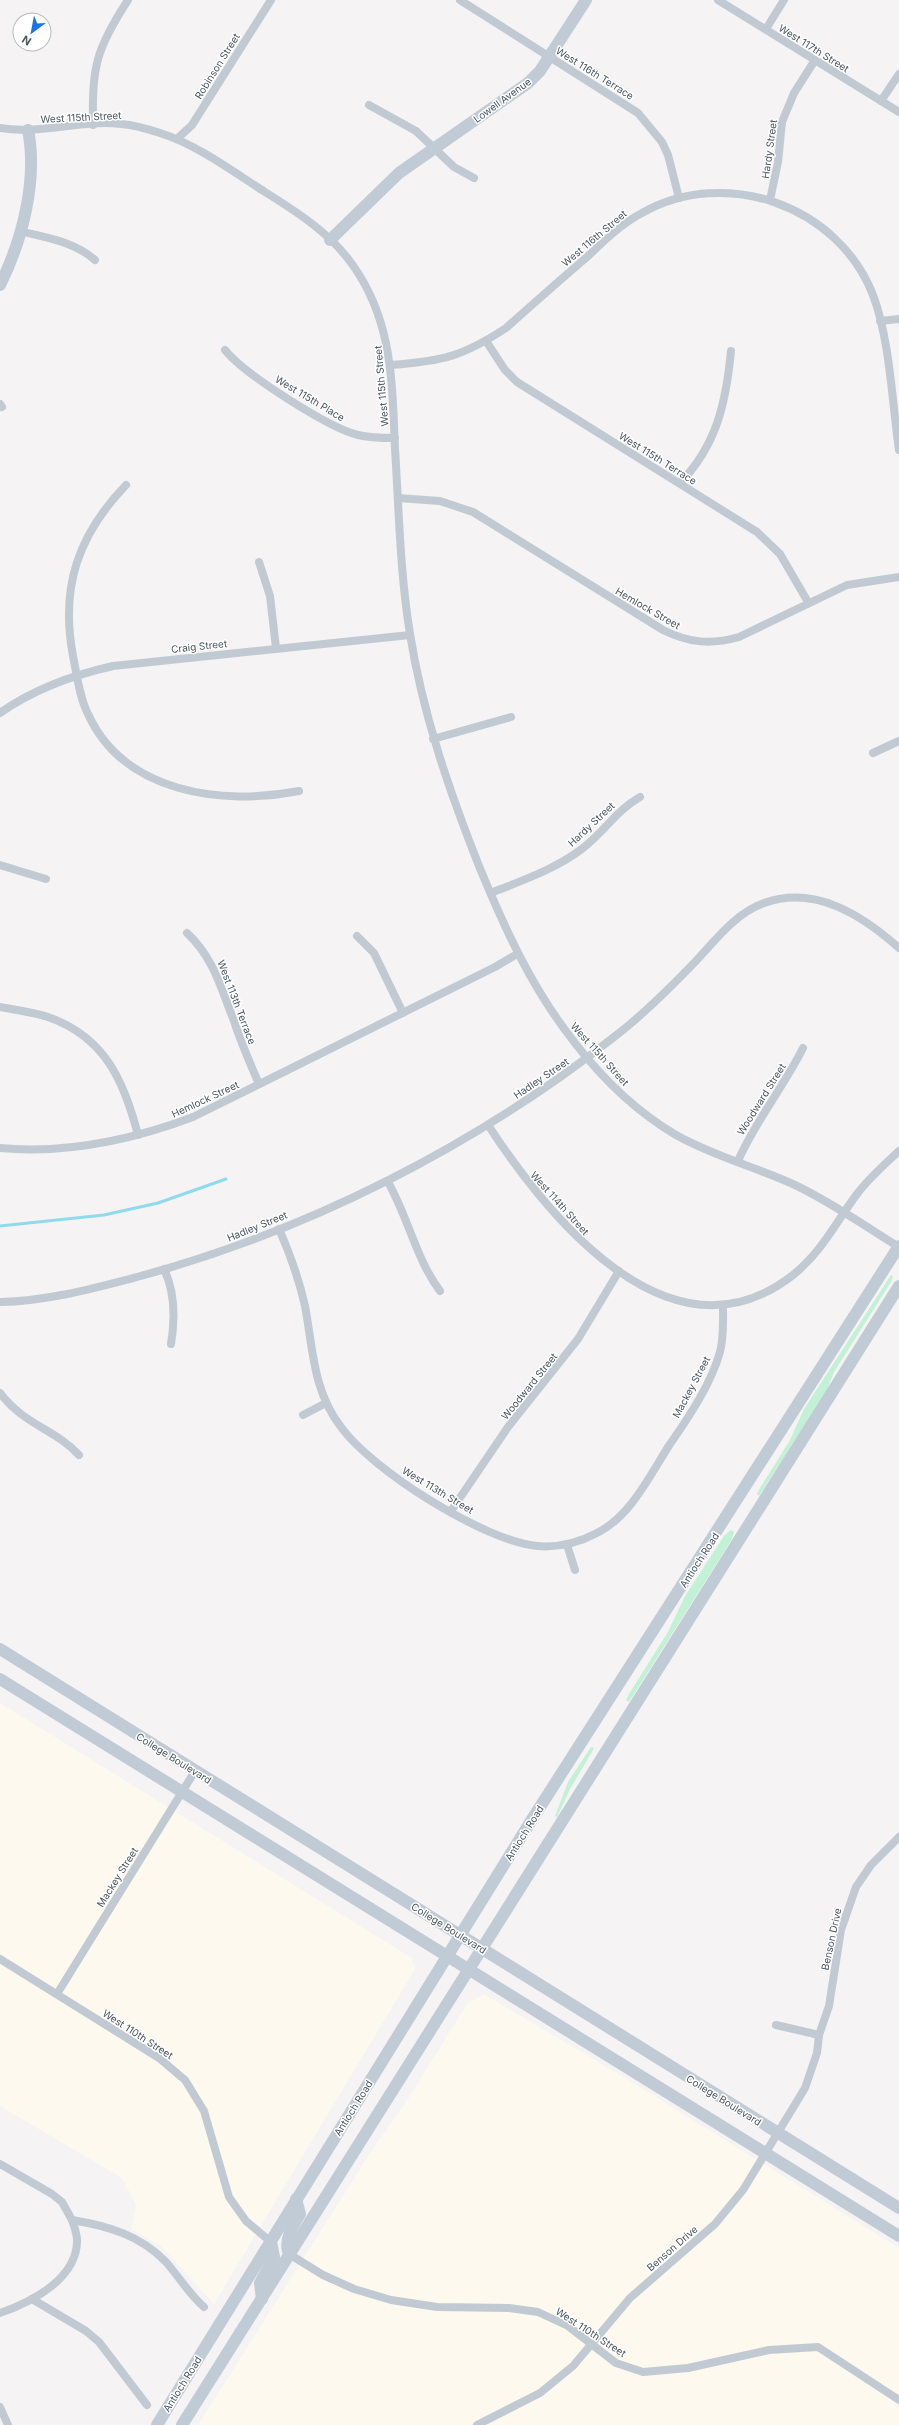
<svg xmlns="http://www.w3.org/2000/svg" width="899" height="2425" viewBox="0 0 899 2425" font-family="Inter,sans-serif">
  <style>
    .commercial { fill: #fdf9ef }
    .green { fill: #c3f1d5 }
    .lines { fill: none; stroke-linecap: round; stroke-linejoin: round }
    .stream { stroke: #90daee; stroke-width: 3 }
    .street { stroke: #c1cad2; stroke-width: 8 }
    .secondary { stroke: #c1cbd6; stroke-width: 12 }
    .labels { text-anchor: middle; dominant-baseline: central; stroke-width: 3; stroke-linejoin: round; paint-order: stroke }
    .street-label { font-size: 10px; fill: #4a5661; stroke: #fff }
  </style>
  <rect width="100%" height="100%" fill="#f5f3f3"/>
  <g class="commercial">
    <polygon points="0,1703 412,1958 415,1969 214,2304 161,2246 131,2229 136,2205 122,2178 0,2106"/>
    <polygon points="484,1994 625,2078 899,2248 899,2425 198,2425 370,2153 406,2102 467,2004"/>
  </g>
  <g class="green">
    <polygon points="891,1275 893,1276 891,1282 834,1372 826,1392 759,1496 757,1493 790,1440 804,1409"/>
    <polygon points="731,1530 734,1532 732,1539 629,1702 626,1700 629,1694 668,1632 685,1596 724,1536"/>
    <polygon points="591,1747 594,1748 592,1752 570,1789 557,1817 555,1816 568,1782"/>
  </g>
  <g class="lines">
    <polyline class="stream" points="0,1226 104,1215 158,1203 226,1179"/>
    <g class="street">
      <polyline points="460,0 638,113 662,142 668,155 679,198"/>
      <polyline points="718,0 899,112"/>
      <polyline points="766,29 784,0"/>
      <polyline points="881,101 899,74"/>
      <polyline points="369,105 416,131 454,167 474,178"/>
      <path d="M93,125c-1,-59 3,-76 35,-125"/>
      <path d="M0,128c40,7 81,-9 121,-4 13,1 27,5 39,9 38,12 72,38 105,59 32,20 65,41 87,72 41,57 40,118 43,185 4,62 5,124 15,185 13,81 39,156 69,232 26,63 53,123 96,177 27,35 62,69 101,92 37,21 80,32 119,50 36,17 70,41 104,62"/>
      <polyline points="177,139 192,125 271,0"/>
      <polyline points="770,200 778,162 782,122 794,93 815,60"/>
      <path d="M20,231c26,7 54,10 75,29"/>
      <polyline points="880,321 899,319"/>
      <polyline points="486,341 505,370 517,382 757,532 780,554 808,602"/>
      <path d="M225,350c19,24 104,78 133,85 12,3 25,3 37,3"/>
      <path d="M391,365c51,-4 71,-8 115,-37 27,-24 54,-48 81,-71 17,-16 34,-33 55,-44 83,-47 196,-8 231,82 17,45 19,107 26,155"/>
      <polyline points="0,404 2,407"/>
      <path d="M680,483c37,-38 46,-81 51,-132"/>
      <path d="M126,485c-48,50 -66,102 -53,171 4,19 6,40 15,58 36,79 134,92 211,77"/>
      <path d="M398,498l42,3 33,11 190,118c26,13 48,15 76,7l108,-52 52,-8"/>
      <polyline points="259,562 270,596 276,648"/>
      <path d="M0,713c34,-24 73,-38 113,-47l297,-31"/>
      <polyline points="433,739 511,717"/>
      <polyline points="873,753 899,741"/>
      <polyline points="0,865 46,879"/>
      <path d="M491,893c32,-13 65,-24 92,-45 21,-16 34,-38 57,-51"/>
      <path d="M187,933c27,25 34,56 47,88 7,22 16,42 25,63"/>
      <polyline points="357,936 374,953 403,1013"/>
      <path d="M0,1007c16,3 33,5 48,10 57,20 76,64 90,118"/>
      <path d="M488,1125c61,93 183,245 305,150 29,-23 43,-53 64,-81 12,-16 27,-29 42,-43"/>
      <path d="M0,1148c66,6 132,-8 193,-31l302,-150 22,-13"/>
      <path d="M738,1161c18,-41 45,-73 65,-113"/>
      <path d="M388,1182c20,35 28,77 52,109"/>
      <path d="M279,1229c11,25 20,50 26,77 8,43 8,85 36,121 31,43 143,114 196,119 22,2 41,-3 60,-13 34,-17 53,-58 73,-89 19,-27 41,-60 50,-92 4,-15 3,-31 3,-46"/>
      <path d="M164,1269c11,23 11,51 7,75"/>
      <path d="M0,1302c47,-1 91,-13 137,-25 171,-46 338,-131 477,-240 29,-22 55,-48 80,-74 21,-22 40,-49 70,-60 51,-18 98,12 135,45"/>
      <path d="M0,1393c24,32 55,36 79,62"/>
      <polyline points="303,1415 326,1403"/>
      <polyline points="451,1511 508,1427 578,1339 619,1271"/>
      <polyline points="567,1545 575,1570"/>
      <polyline points="0,1959 159,2058 185,2080 204,2111 229,2197 246,2221 271,2242"/>
      <polyline points="57,1994 195,1771"/>
      <polyline points="776,2025 819,2035"/>
      <path d="M0,2164l52,30 10,8 10,18c36,6 68,15 94,42 13,15 23,32 38,45"/>
      <polyline points="289,2254 323,2275 354,2289 391,2300 437,2307 509,2308 538,2312 568,2326 616,2363 643,2372 688,2368 769,2350 818,2347 899,2400"/>
      <polyline points="32,2299 86,2331 99,2342 147,2405"/>
      <path d="M0,2313c32,-11 79,-35 77,-75 -1,-6 -3,-13 -5,-18"/>
      <polyline points="0,2407 8,2425"/>
      <polyline points="477,2425 540,2393 573,2366 630,2298 715,2224 743,2190 805,2088 817,2053 819,2035 829,2006 841,1930 856,1887 871,1865 899,1837"/>
    </g>
    <g class="secondary">
      <polyline points="330,240 399,173 528,83 540,71 586,0"/>
      <path d="M0,285c22,-44 38,-105 28,-155"/>
      <polyline points="0,1649 899,2208"/>
      <polyline points="0,1679 899,2236"/>
      <path d="M289,2254c-6,-13 4,-29 11,-40l-4,-15"/>
      <polyline points="262,2299 260,2283 274,2257 271,2242"/>
      <polyline points="157,2425 531,1821 899,1246"/>
      <polyline points="182,2425 899,1286"/>
    </g>
  </g>
  <g class="labels">
    <g class="street-label">
      <text transform="translate(814 48) rotate(32)">West 117th Street</text>
      <text transform="translate(217 66) rotate(-58)">Robinson Street</text>
      <text transform="translate(595 73) rotate(32)">West 116th Terrace</text>
      <text transform="translate(502 100) rotate(-36)">Lowell Avenue</text>
      <text transform="translate(81 117) rotate(-3)">West 115th Street</text>
      <text transform="translate(769 149) rotate(-82)">Hardy Street</text>
      <text transform="translate(594 238) rotate(-40)">West 116th Street</text>
      <text transform="translate(381 386) rotate(-95)">West 115th Street</text>
      <text transform="translate(310 398) rotate(31)">West 115th Place</text>
      <text transform="translate(658 458) rotate(32)">West 115th Terrace</text>
      <text transform="translate(648 608) rotate(30)">Hemlock Street</text>
      <text transform="translate(199 646) rotate(-6)">Craig Street</text>
      <text transform="translate(591 824) rotate(-43)">Hardy Street</text>
      <text transform="translate(237 1002) rotate(69)">West 113th Terrace</text>
      <text transform="translate(600 1054) rotate(48)">West 115th Street</text>
      <text transform="translate(541 1078) rotate(-34)">Hadley Street</text>
      <text transform="translate(205 1099) rotate(-25)">Hemlock Street</text>
      <text transform="translate(761 1099) rotate(-58)">Woodward Street</text>
      <text transform="translate(560 1203) rotate(48)">West 114th Street</text>
      <text transform="translate(257 1226) rotate(-22)">Hadley Street</text>
      <text transform="translate(529 1386) rotate(-51)">Woodward Street</text>
      <text transform="translate(691 1387) rotate(-62)">Mackey Street</text>
      <text transform="translate(438 1490) rotate(31)">West 113th Street</text>
      <text transform="translate(699 1560) rotate(-57)">Antioch Road</text>
      <text transform="translate(174 1758) rotate(32)">College Boulevard</text>
      <text transform="translate(524 1833) rotate(-58)">Antioch Road</text>
      <text transform="translate(117 1877) rotate(-58)">Mackey Street</text>
      <text transform="translate(449 1928) rotate(32)">College Boulevard</text>
      <text transform="translate(831 1939) rotate(-78)">Benson Drive</text>
      <text transform="translate(138 2034) rotate(33)">West 110th Street</text>
      <text transform="translate(724 2100) rotate(32)">College Boulevard</text>
      <text transform="translate(353 2108) rotate(-58)">Antioch Road</text>
      <text transform="translate(672 2248) rotate(-41)">Benson Drive</text>
      <text transform="translate(591 2332) rotate(33)">West 110th Street</text>
      <text transform="translate(182 2384) rotate(-58)">Antioch Road</text>
    </g>
  </g>
  <g transform="translate(32 32) rotate(212)"><circle r="19" fill="#ffffff" stroke="#b7bbc0"/>
  <path d="M0-3L7 15L0 10L-7 15Z" fill="#1a73e8"/>
  <text y="-6" font-size="11" font-weight="bold" text-anchor="middle" fill="#4a5661">N</text>
  </g>
</svg>
